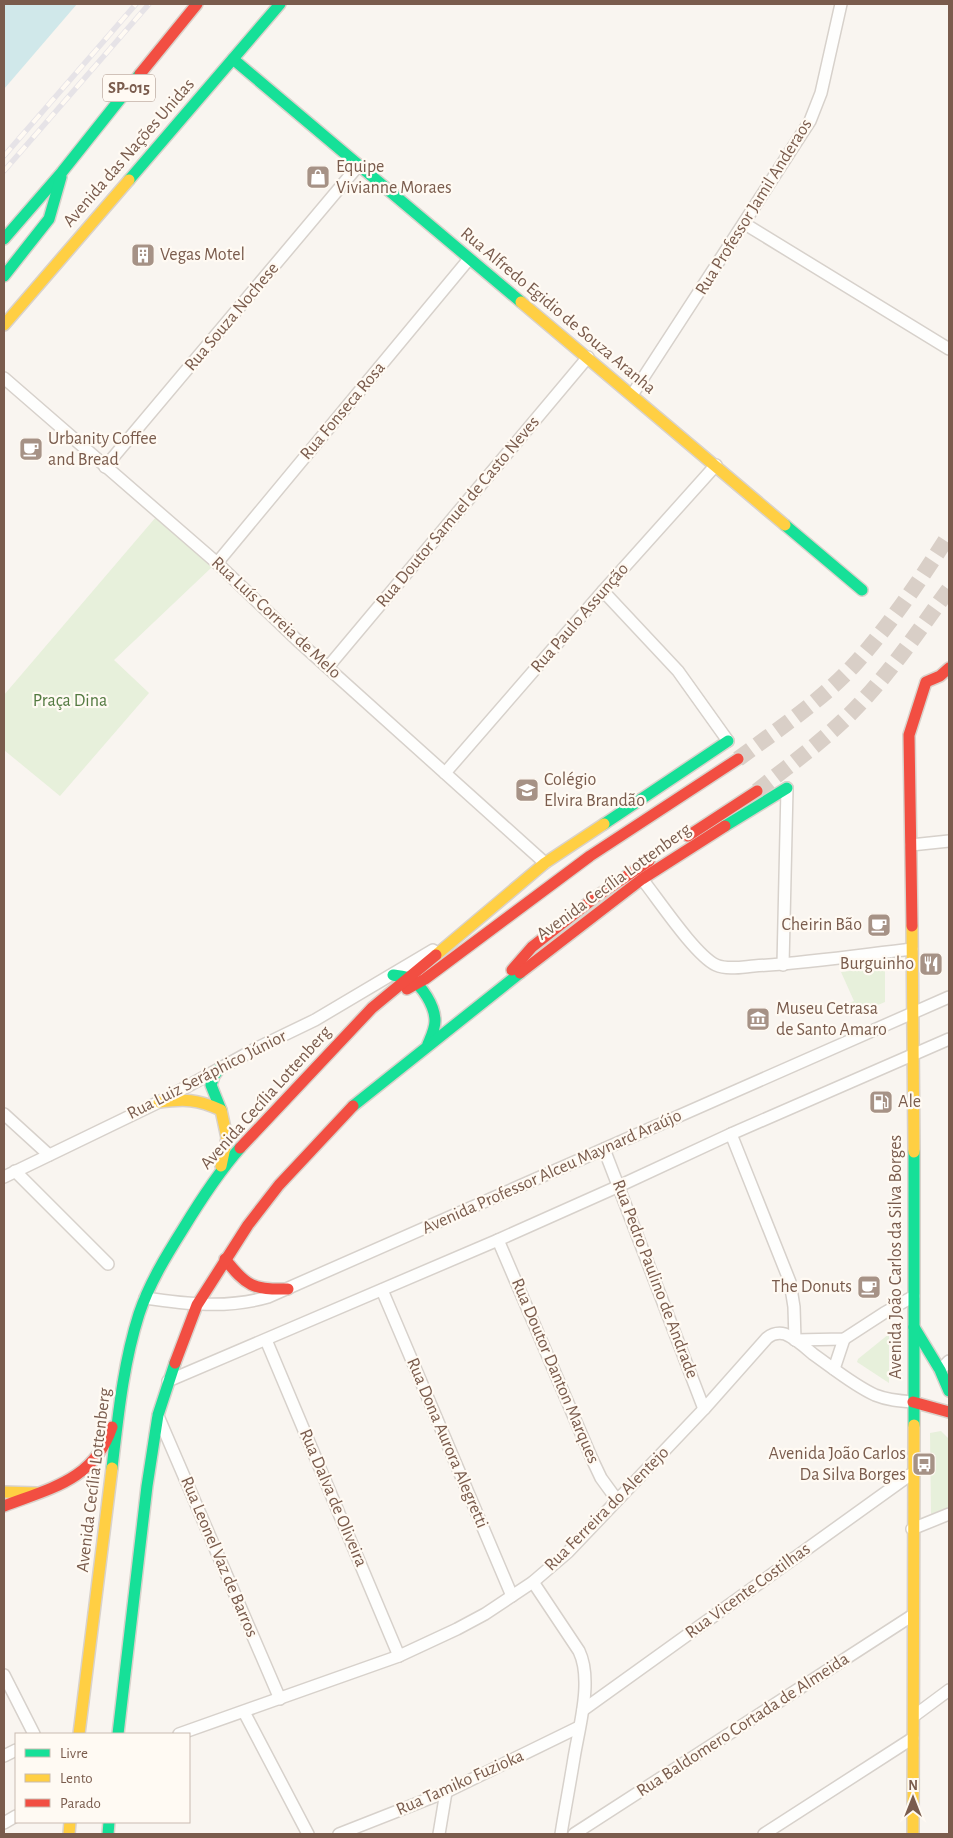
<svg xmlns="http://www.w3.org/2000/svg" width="953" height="1838" viewBox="0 0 953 1838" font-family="'Alegreya Sans',sans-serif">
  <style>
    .green { fill: #e7f0db }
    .water { fill: #d0e8ea }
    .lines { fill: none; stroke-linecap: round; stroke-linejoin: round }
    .secondary-tunnel { stroke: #d9cfc7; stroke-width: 16; stroke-dasharray: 16 8; stroke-linecap: butt }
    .street-casing { stroke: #d7d1cb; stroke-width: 14 }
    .fast-casing { stroke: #d9d2cb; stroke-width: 14 }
    .slow-casing { stroke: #d9d2cb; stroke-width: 14 }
    .jam-casing { stroke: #d9d2cb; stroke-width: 14 }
    .street { stroke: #fefefd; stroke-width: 11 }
    .fast { stroke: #16e098; stroke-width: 11 }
    .slow { stroke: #ffcf43; stroke-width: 11 }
    .jam { stroke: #f24e42; stroke-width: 11 }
    .rail-casing { stroke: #e6e3e7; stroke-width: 5.5 }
    .rail { stroke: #fffaf3; stroke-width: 4; stroke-dasharray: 11; stroke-linecap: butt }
    .labels { text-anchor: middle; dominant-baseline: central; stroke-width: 4.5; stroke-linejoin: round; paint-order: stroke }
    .shield { fill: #fffaf3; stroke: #a28b7f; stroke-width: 1 }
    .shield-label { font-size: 16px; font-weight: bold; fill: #7a5c4d }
    .street-label { font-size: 18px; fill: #7a5c4d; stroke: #fffaf3 }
    .poi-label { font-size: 18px; fill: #7a5c4d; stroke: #fffaf3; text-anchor: start }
    .park-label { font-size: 18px; fill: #537a41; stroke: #fffaf3 }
  </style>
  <rect width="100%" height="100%" fill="#f9f5f0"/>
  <g class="green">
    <polygon points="156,517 212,567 114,660 149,693 60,796 4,750 4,695"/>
    <polygon points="885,967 885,1002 852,1016 847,1004 854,1001 841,972"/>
    <polygon points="889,1334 889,1383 857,1362 858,1359"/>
    <polygon points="941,1431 949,1439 949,1507 931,1514 930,1433"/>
  </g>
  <polygon class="water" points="4,4 77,4 4,89"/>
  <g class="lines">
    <g class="secondary-tunnel">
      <path d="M738,759c39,-29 83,-58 116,-94 36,-40 66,-85 95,-130"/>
      <path d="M757,791c30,-24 62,-47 89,-73 40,-39 71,-85 103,-129"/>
    </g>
    <g class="street-casing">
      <g id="street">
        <polyline points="745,224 949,349"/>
        <polyline points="4,378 217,563 297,640 545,863"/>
        <polyline points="632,395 810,121 821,93 841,4"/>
        <polyline points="105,467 358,166"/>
        <polyline points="217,563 469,259"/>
        <polyline points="603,591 678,671 728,741"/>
        <polyline points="328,667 588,357"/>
        <polyline points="445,773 603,591 716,465"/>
        <polyline points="911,845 949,841"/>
        <path d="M642,879c16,20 53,76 74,86 11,5 26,2 38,1 53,-3 106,-11 158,-17"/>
        <polyline points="783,965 787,788"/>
        <polyline points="4,1114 49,1155"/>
        <polyline points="731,1134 790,1282 794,1307 795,1340"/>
        <polyline points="604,1149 704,1409"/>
        <polyline points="15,1171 108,1264"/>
        <polyline points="4,1177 159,1102 257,1048 315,1020 433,950"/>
        <polyline points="498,1240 592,1459 601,1478 617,1500"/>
        <polyline points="382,1290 512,1596"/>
        <path d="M145,1298c41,6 82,11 123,-1l681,-300"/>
        <polyline points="266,1340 399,1656"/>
        <polyline points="795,1340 844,1339 884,1313 914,1296"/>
        <polyline points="834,1369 844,1339"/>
        <polyline points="940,1370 949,1361"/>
        <polyline points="168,1381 498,1240 619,1186 731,1134 949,1039"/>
        <polyline points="158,1416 280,1699"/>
        <polyline points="912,1529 949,1514"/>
        <path d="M533,1582l46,69c14,29 0,76 -5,107 -4,25 -9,51 -13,76"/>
        <polyline points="4,1675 34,1734"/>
        <polyline points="583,1710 914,1472"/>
        <polyline points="244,1712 308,1834"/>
        <polyline points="914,1716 949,1690"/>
        <path d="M179,1734l220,-78 58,-27 28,-15 48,-32 35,-30 136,-143 63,-71c5,-4 10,-6 18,-4 10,4 20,13 28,20 20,14 40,31 62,41 12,5 25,6 38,7"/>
        <polyline points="4,1756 16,1750"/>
        <polyline points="4,1823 16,1816"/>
        <polyline points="339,1834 446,1792 579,1727"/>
        <polyline points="439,1834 446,1792"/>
        <polyline points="574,1834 913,1615"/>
        <polyline points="764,1834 913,1738"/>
      </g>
    </g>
    <g class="fast-casing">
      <g id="fast">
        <polyline points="233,59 521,302"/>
        <polyline points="129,180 280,4"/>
        <polyline points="4,239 62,172 140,74"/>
        <polyline points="4,276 49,219 61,177"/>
        <polyline points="785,525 862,590"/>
        <polyline points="604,824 728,741"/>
        <polyline points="725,826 787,788"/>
        <path d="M393,975c5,1 11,1 16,3 13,7 26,28 26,43 0,8 -4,16 -7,23"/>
        <polyline points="219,1069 214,1076 211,1085 221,1110"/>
        <polyline points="353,1106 520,973"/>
        <polyline points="914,1327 940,1370 949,1391"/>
        <polyline points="914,1425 914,1152"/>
        <path d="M112,1468c6,-51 11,-104 27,-154 10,-30 27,-58 44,-85 17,-28 35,-56 57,-81"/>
        <polyline points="118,1734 147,1486 158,1415 175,1363"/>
        <polyline points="108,1834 109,1822"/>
      </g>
    </g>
    <g class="slow-casing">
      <g id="slow">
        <polyline points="521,302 785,525"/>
        <polyline points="4,325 129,180"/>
        <polyline points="912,926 914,1152"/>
        <polyline points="436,955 545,863 604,824"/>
        <path d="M159,1102c26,-3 38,-3 62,8l6,28 -6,28"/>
        <polyline points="4,1492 37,1493"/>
        <polyline points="79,1734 112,1468"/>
        <polyline points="69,1834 70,1822"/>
        <polyline points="913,1834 914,1425"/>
      </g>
    </g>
    <g class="jam-casing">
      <g id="jam">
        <polyline points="140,74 197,4"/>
        <polyline points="688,836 757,791"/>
        <polyline points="912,926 909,735 926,682 940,676 949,668"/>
        <polyline points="512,970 532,947 597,896 649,861"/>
        <polyline points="520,973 642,879 725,826"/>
        <polyline points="407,989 425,979 590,856 738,759"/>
        <polyline points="240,1148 372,1008 436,955"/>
        <path d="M225,1259c21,27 28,31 63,30"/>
        <polyline points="175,1363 197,1305 248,1225 279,1185 353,1106"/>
        <polyline points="913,1402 949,1412"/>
        <path d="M4,1506c47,-18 90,-26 108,-79"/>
      </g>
    </g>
    <use href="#street" class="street"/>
    <use href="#fast" class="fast"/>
    <use href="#slow" class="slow"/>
    <use href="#jam" class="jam"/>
    <g class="rail-casing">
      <g id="rail">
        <polyline points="4,156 136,4"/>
        <polyline points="4,171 149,4"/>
      </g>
    </g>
    <use href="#rail" class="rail"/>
  </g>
  <defs>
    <g id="shop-square" transform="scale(1.25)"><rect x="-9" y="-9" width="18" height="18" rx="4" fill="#a69286" stroke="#fffaf3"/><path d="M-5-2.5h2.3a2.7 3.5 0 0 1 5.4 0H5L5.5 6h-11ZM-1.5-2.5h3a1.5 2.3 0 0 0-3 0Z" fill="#fff"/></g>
    <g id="building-square" transform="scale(1.25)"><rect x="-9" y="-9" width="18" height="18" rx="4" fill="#a69286" stroke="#fffaf3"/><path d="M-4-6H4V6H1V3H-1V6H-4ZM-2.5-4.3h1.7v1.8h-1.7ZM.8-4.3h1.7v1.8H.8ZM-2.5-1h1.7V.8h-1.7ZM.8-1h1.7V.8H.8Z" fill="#fff"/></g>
    <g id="cafe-square" transform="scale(1.25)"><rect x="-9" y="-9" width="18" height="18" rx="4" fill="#a69286" stroke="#fffaf3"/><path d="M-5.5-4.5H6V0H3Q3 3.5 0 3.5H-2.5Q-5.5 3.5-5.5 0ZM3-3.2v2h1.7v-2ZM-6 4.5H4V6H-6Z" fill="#fff"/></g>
    <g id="school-square" transform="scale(1.25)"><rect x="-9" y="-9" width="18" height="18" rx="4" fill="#a69286" stroke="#fffaf3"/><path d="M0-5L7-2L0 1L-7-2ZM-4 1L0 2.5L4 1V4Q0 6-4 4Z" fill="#fff"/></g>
    <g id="restaurant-square" transform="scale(1.25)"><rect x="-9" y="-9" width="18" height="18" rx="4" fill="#a69286" stroke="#fffaf3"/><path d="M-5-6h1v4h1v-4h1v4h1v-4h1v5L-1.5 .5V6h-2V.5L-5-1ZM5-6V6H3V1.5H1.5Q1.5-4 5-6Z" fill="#fff"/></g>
    <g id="museum-square" transform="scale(1.25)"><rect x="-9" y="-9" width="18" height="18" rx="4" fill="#a69286" stroke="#fffaf3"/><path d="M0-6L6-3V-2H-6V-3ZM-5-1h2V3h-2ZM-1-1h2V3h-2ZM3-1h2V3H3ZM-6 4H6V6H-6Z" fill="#fff"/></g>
    <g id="fuel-square" transform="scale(1.25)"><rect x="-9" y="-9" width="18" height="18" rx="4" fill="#a69286" stroke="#fffaf3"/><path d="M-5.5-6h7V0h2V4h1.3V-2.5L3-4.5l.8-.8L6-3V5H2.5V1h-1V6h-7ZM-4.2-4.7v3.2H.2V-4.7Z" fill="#fff"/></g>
    <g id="bus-square" transform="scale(1.25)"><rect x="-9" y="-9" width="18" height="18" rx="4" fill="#a69286" stroke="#fffaf3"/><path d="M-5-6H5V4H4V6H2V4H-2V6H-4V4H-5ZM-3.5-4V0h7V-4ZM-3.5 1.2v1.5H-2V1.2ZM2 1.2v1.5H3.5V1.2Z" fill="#fff"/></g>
  </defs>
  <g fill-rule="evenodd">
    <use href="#shop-square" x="318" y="177"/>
    <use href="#building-square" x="143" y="255"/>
    <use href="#cafe-square" x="31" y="449"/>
    <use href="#school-square" x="527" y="790"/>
    <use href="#cafe-square" x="879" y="925"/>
    <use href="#restaurant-square" x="931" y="964"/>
    <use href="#museum-square" x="758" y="1019"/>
    <use href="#fuel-square" x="881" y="1102"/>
    <use href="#cafe-square" x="869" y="1287"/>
    <use href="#bus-square" x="924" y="1464"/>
  </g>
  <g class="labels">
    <rect class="shield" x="103" y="74.5" width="52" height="27" rx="4"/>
    <g class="shield-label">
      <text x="129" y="88">SP-015</text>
    </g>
    <g class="street-label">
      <text transform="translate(129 153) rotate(-49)">Avenida das Nações Unidas</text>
      <text transform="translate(754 207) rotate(-58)">Rua Professor Jamil Anderaos</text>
      <text transform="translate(558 311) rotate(40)">Rua Alfredo Egidio de Souza Aranha</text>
      <text transform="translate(232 317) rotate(-50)">Rua Souza Nochese</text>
      <text transform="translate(343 411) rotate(-50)">Rua Fonseca Rosa</text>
      <text transform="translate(458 512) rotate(-50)">Rua Doutor Samuel de Casto Neves</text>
      <text transform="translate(276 618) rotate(43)">Rua Luís Correia de Melo</text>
      <text transform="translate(580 618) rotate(-49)">Rua Paulo Assunção</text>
      <text transform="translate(614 882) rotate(-36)">Avenida Cecília Lottenberg</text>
      <text transform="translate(207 1075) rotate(-27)">Rua Luiz Seráphico Júnior</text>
      <text transform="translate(266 1098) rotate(-48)">Avenida Cecília Lottenberg</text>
      <text transform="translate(552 1172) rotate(-24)">Avenida Professor Alceu Maynard Araújo</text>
      <text transform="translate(896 1257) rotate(-90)">Avenida João Carlos da Silva Borges</text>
      <text transform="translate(655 1279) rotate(69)">Rua Pedro Paulino de Andrade</text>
      <text transform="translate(555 1371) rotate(67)">Rua Doutor Danton Marques</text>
      <text transform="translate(447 1443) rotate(67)">Rua Dona Aurora Alegretti</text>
      <text transform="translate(94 1480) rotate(-83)">Avenida Cecília Lottenberg</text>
      <text transform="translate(333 1498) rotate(67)">Rua Dalva de Oliveira</text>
      <text transform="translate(607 1509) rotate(-45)">Rua Ferreira do Alentejo</text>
      <text transform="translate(219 1557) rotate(67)">Rua Leonel Vaz de Barros</text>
      <text transform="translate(748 1591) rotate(-36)">Rua Vicente Costilhas</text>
      <text transform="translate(743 1725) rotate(-33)">Rua Baldomero Cortada de Almeida</text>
      <text transform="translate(460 1783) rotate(-24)">Rua Tamiko Fuzioka</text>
    </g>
    <g class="poi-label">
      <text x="336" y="167">Equipe<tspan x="336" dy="21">Vivianne Moraes</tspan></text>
      <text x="160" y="255">Vegas Motel</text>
      <text x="48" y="439">Urbanity Coffee<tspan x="48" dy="21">and Bread</tspan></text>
      <text x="544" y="780">Colégio<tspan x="544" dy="21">Elvira Brandão</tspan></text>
      <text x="862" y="925" text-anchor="end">Cheirin Bão</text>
      <text x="914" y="964" text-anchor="end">Burguinho</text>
      <text x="776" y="1009">Museu Cetrasa<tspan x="776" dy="21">de Santo Amaro</tspan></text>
      <text x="898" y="1102">Ale</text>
      <text x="852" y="1287" text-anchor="end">The Donuts</text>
      <text x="906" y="1454" text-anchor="end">Avenida João Carlos<tspan x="906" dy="21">Da Silva Borges</tspan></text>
    </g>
    <g class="park-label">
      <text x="70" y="701">Praça Dina</text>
    </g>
  </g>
  <rect width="953" height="1838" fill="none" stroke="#7a5c4d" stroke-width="10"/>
  <rect x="15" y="1733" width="175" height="90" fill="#fffaf3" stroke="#cabbb1"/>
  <rect x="25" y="1749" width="25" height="8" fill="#16e098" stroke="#cabbb1"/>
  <text x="60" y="1758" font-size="15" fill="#7a5c4d">Livre</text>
  <rect x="25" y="1774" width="25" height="8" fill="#ffcf43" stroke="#cabbb1"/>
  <text x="60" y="1783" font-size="15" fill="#7a5c4d">Lento</text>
  <rect x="25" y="1799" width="25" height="8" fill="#f24e42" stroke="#cabbb1"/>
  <text x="60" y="1808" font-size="15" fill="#7a5c4d">Parado</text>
  <g transform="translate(913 1798)" stroke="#fffaf3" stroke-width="4" paint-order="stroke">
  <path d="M0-4L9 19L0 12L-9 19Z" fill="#7a5c4d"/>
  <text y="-8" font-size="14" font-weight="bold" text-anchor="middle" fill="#7a5c4d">N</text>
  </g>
</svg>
